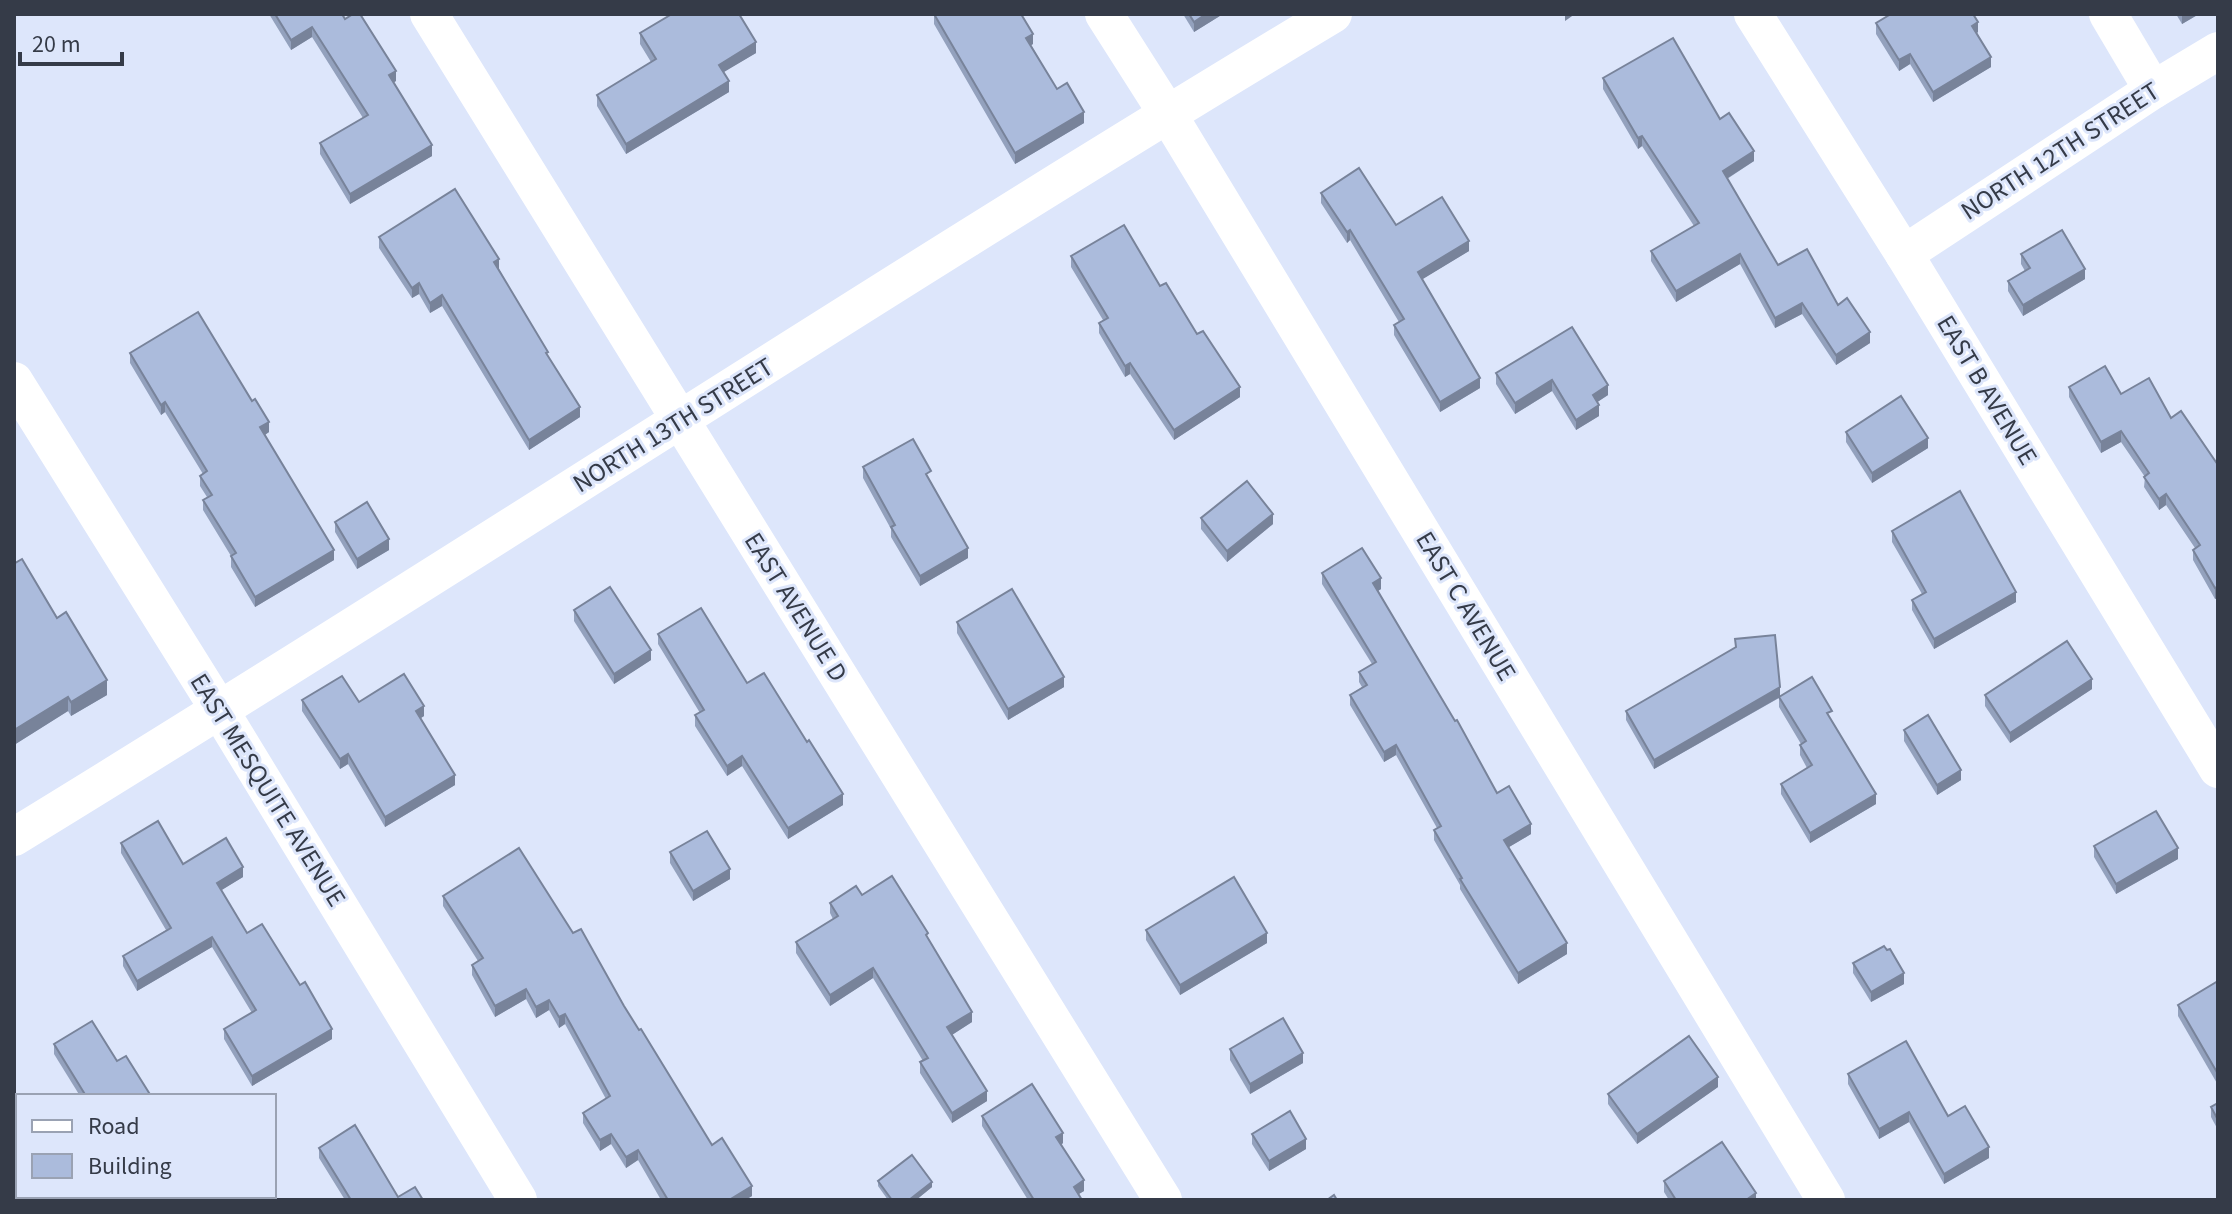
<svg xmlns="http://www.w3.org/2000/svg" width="2232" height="1214" viewBox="0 0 2232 1214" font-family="'Source Sans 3',sans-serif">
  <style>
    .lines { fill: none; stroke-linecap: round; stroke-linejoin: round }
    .minor { stroke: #fff; stroke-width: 38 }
    .wall { fill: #93a1bd }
    .shaded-wall { fill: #78839a }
    .building { fill: #abbbdc; stroke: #78839a; stroke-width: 2 }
    .labels { text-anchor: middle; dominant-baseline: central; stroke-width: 6; stroke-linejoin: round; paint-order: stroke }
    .street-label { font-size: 26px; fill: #353b48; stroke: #dde6fb }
  </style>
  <rect width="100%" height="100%" fill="#dde6fb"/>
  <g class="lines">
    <g class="minor">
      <polyline points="429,14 1163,1200"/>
      <polyline points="1104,14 1167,113 1826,1200"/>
      <polyline points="1753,14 1904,254 2218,769"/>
      <polyline points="2108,14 2153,90"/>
      <polyline points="1904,254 2153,90 2218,51"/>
      <polyline points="14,381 220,711 518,1200"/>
      <path d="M14,837c442,-270 874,-556 1319,-823"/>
    </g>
  </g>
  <g class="wall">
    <polygon points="269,14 342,14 396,81 394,82 432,156 350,204 320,154 320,143 363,118 312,37 291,50"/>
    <polygon points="934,14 1033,44 1031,45 1057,89 1084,123 1015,164 934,24"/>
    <polygon points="1183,14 1223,14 1194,32"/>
    <polygon points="2176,14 2199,14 2182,24"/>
    <polygon points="1876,23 1978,32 1977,33 1991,67 1933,102 1910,64 1899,71 1876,34"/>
    <polygon points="640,33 756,53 723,72 729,92 626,154 597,106 597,95 651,62 640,44"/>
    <polygon points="1603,78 1720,119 1754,161 1727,179 1778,265 1838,305 1870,343 1836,365 1802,314 1775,328 1740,264 1676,302 1651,261 1651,251 1694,226 1642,146 1638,149 1603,89"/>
    <polygon points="1321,193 1396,225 1469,251 1422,279 1480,388 1440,412 1394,335 1394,325 1399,322 1350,240 1347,243 1321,203"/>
    <polygon points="379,237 499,269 580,417 529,450 442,306 430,313 419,294 412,298 379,248"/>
    <polygon points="2021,254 2085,279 2023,316 2008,291 2008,281 2025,271 2021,264"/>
    <polygon points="1071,256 1160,286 1197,334 1240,397 1174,440 1130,374 1125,377 1099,333 1099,323 1103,320 1071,267"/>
    <polygon points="1572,327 1608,395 1597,402 1599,416 1576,430 1552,391 1515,414 1496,384 1496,373"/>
    <polygon points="130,353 269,432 265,435 334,560 255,607 231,567 231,556 203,510 203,500 207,497 200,486 200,476 203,474 165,412 161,415 130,363"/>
    <polygon points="2069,387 2121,394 2171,418 2218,465 2218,598 2215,599 2193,560 2193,550 2195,548 2166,505 2159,510 2144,487 2145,477 2121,442 2101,453 2069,397"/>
    <polygon points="1846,432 1928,448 1872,483 1846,442"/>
    <polygon points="863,467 931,482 968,558 920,586 891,537 891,529 863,478"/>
    <polygon points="1201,518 1273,524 1227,562 1201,529"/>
    <polygon points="335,522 389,550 357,569 335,532"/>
    <polygon points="1892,531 2016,602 1934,649 1912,610 1912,600 1922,594 1892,542"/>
    <polygon points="14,561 57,618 107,695 71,716 68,711 14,745"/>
    <polygon points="1322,573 1381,589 1378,591 1497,793 1531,834 1509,847 1567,954 1518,984 1460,889 1460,885 1434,840 1434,830 1437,828 1396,755 1384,762 1350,705 1350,695 1362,687 1359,682 1359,672 1372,664 1322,584"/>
    <polygon points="574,610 651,660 614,684 574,621"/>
    <polygon points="957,622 1064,687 1008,720 957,633"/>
    <polygon points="658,634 747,683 843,805 788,839 742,766 727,776 695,726 695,715 700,713 658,644"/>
    <polygon points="1735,639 1780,696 1832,721 1876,804 1810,843 1781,794 1781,784 1807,768 1800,755 1800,745 1801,744 1779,707 1779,698 1654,769 1626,720 1626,711 1735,648"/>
    <polygon points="2092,689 2010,743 1985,706 1985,695"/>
    <polygon points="302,700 359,702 424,716 421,718 455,785 385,827 348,764 340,769 302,711"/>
    <polygon points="1904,730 1961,780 1937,795 1904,741"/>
    <polygon points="121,843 183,864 243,877 221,890 247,933 332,1039 252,1086 224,1039 224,1029 252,1013 212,947 137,991 123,966 123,956 166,930 121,853"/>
    <polygon points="2094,846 2178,859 2116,894 2094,857"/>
    <polygon points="670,852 730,879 693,901 670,863"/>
    <polygon points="862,895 928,939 972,1022 952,1035 987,1101 952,1123 920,1073 920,1062 923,1061 873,978 830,1006 796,953 796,942 833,919 830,913 830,903"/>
    <polygon points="443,896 573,933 624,1006 712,1145 752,1196 745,1200 661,1200 638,1160 626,1168 611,1144 600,1151 583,1123 583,1113 606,1099 565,1024 559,1028 549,1010 536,1018 526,999 495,1017 472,975 472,965 478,961 443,906"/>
    <polygon points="1146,930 1267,943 1180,995 1146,940"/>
    <polygon points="1853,963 1904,984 1871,1002 1853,973"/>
    <polygon points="2218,981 2218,1085 2178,1016 2178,1005"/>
    <polygon points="54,1044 117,1061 151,1096 80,1096 54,1054"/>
    <polygon points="1230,1049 1303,1063 1250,1094 1230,1060"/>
    <polygon points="1848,1074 1948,1116 1989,1158 1944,1184 1909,1122 1879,1139 1848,1084"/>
    <polygon points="1718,1087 1637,1144 1608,1104 1608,1094"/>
    <polygon points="2218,1103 2218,1130 2211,1117 2211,1107"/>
    <polygon points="982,1116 1063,1143 1061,1145 1084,1191 1078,1194 1082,1200 1028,1200 982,1126"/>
    <polygon points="1252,1134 1306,1149 1269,1171 1252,1144"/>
    <polygon points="319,1148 398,1197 423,1200 345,1200 319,1158"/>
    <polygon points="878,1181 932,1187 916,1200 888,1200 878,1186"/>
    <polygon points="1664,1181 1756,1200 1669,1200 1664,1192"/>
  </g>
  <g class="shaded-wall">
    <polygon points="1206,14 1223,14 1194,32 1194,22"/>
    <polygon points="1565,14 1575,14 1565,21"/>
    <polygon points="2182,14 2199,14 2182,24"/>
    <polygon points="1978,22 1978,32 1972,36 1972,26"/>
    <polygon points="312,27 312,37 291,50 291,40"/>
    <polygon points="1033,34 1033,44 1026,48 1026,38"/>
    <polygon points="756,42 756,53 719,75 719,65"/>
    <polygon points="1910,54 1910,64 1899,71 1899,60"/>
    <polygon points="1991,57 1991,67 1933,102 1933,92"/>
    <polygon points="396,71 396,81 389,85 389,75"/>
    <polygon points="729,81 729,92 626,154 626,144"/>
    <polygon points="1084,112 1084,123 1015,164 1015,153"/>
    <polygon points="1642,136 1642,146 1638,149 1638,138"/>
    <polygon points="432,145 432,156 350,204 350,194"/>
    <polygon points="1754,151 1754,161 1723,181 1723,171"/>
    <polygon points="1350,230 1350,240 1347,243 1347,232"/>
    <polygon points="1469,241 1469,251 1418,282 1418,272"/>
    <polygon points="1740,254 1740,264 1676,302 1676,291"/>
    <polygon points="499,259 499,269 494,272 494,262"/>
    <polygon points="2085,269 2085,279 2023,316 2023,305"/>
    <polygon points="419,283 419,294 412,298 412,288"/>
    <polygon points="442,295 442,306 430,313 430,303"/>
    <polygon points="1802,303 1802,314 1775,328 1775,318"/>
    <polygon points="1870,332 1870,343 1836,365 1836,355"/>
    <polygon points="1130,363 1130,374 1125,377 1125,366"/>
    <polygon points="1480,378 1480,388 1440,412 1440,402"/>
    <polygon points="1552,380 1552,391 1515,414 1515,403"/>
    <polygon points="1608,385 1608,395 1593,405 1593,395"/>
    <polygon points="1240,387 1240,397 1174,440 1174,430"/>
    <polygon points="165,402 165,412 161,415 161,405"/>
    <polygon points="1599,405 1599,416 1576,430 1576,420"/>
    <polygon points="580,407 580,417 529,450 529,440"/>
    <polygon points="269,422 269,432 260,438 260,427"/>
    <polygon points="2121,431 2121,442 2101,453 2101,442"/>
    <polygon points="1928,438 1928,448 1872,483 1872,473"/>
    <polygon points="2166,494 2166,505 2159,510 2159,499"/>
    <polygon points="1273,514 1273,524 1227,562 1227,551"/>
    <polygon points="389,539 389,550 357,569 357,559"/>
    <polygon points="968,548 968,558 920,586 920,576"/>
    <polygon points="334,550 334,560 255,607 255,597"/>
    <polygon points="1381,578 1381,589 1373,594 1373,583"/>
    <polygon points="2218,587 2218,597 2215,599 2215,588"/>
    <polygon points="2016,592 2016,602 1934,649 1934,639"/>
    <polygon points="651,650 651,660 614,684 614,674"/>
    <polygon points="1064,677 1064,687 1008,720 1008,709"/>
    <polygon points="2092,679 2092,689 2010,743 2010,733"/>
    <polygon points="107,680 107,695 71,716 71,702"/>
    <polygon points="1780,687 1780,697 1654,769 1654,760"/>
    <polygon points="68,697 68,711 14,745 14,730"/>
    <polygon points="424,706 424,716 416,721 416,711"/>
    <polygon points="1396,745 1396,755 1384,762 1384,752"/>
    <polygon points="348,754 348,764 340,769 340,759"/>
    <polygon points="742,756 742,766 727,776 727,766"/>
    <polygon points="1961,770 1961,780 1937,795 1937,785"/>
    <polygon points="455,775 455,785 385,827 385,817"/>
    <polygon points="843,794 843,805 788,839 788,828"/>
    <polygon points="1876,794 1876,804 1810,843 1810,833"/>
    <polygon points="1531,824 1531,834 1504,850 1504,840"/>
    <polygon points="2178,848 2178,859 2116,894 2116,884"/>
    <polygon points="243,867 243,877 217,893 217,883"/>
    <polygon points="730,869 730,879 693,901 693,891"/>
    <polygon points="1267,933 1267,943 1180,995 1180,985"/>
    <polygon points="212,937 212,947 137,991 137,981"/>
    <polygon points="1567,943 1567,954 1518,984 1518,973"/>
    <polygon points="873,968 873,978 830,1006 830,995"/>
    <polygon points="1904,973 1904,984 1871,1002 1871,992"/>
    <polygon points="526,989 526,999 495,1017 495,1006"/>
    <polygon points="549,1000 549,1010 536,1018 536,1007"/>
    <polygon points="972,1012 972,1022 947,1038 947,1027"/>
    <polygon points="565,1014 565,1024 559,1028 559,1017"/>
    <polygon points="332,1029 332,1039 252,1086 252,1076"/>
    <polygon points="1303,1053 1303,1063 1250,1094 1250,1084"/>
    <polygon points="1718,1077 1718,1087 1637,1144 1637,1134"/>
    <polygon points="987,1091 987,1101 952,1123 952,1113"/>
    <polygon points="1909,1112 1909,1122 1879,1139 1879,1129"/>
    <polygon points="1063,1133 1063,1143 1056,1148 1056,1137"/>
    <polygon points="611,1134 611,1144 600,1151 600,1140"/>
    <polygon points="1306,1139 1306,1149 1269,1171 1269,1161"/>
    <polygon points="1989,1147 1989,1158 1944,1184 1944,1174"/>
    <polygon points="638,1150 638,1160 626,1168 626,1157"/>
    <polygon points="1084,1180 1084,1191 1074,1197 1074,1187"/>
    <polygon points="932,1182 932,1187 916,1200 909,1200"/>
    <polygon points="752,1186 752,1196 745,1200 729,1200"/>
    <polygon points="1756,1193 1756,1200 1746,1200"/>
  </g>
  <g class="building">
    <polygon points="275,14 342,14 345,19 353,14 360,14 396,71 389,75 432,145 350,194 320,143 368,115 312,27 291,40"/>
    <polygon points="672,14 739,14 756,42 719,65 729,81 626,144 597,95 656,59 640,33"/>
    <polygon points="934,14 1021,14 1033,34 1026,38 1057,89 1067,83 1084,112 1015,153"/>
    <polygon points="1189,14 1206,14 1194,22"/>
    <polygon points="1891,14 1973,14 1978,22 1972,26 1991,57 1933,92 1910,54 1899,60 1876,23"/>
    <polygon points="1673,38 1720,119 1729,113 1754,151 1723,171 1778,265 1807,249 1838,305 1847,298 1870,332 1836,355 1802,303 1775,318 1740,254 1676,291 1651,251 1699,223 1642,136 1638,138 1603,78"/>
    <polygon points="1359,168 1396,225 1442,197 1469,241 1418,272 1480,378 1440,402 1394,325 1404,319 1350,230 1347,232 1321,193"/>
    <polygon points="455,189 499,259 494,262 548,352 546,353 580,407 529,440 442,295 430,303 419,283 412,288 379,237"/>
    <polygon points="1124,225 1160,286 1166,283 1197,334 1203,331 1240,387 1174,430 1130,363 1125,366 1099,323 1108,318 1071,256"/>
    <polygon points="2062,230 2085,269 2023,305 2008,281 2030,268 2021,254"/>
    <polygon points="198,312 252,401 255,399 269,422 260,427 334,550 255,597 231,556 236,553 203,500 212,495 200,476 207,471 165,402 161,405 130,353"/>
    <polygon points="1572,327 1608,385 1593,395 1599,405 1576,420 1552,380 1515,403 1496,373"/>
    <polygon points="2105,366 2121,394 2149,378 2171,418 2181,411 2218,465 2218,587 2215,588 2193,550 2200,545 2166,494 2159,499 2144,477 2149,473 2121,431 2101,442 2069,387"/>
    <polygon points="1901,396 1928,438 1872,473 1846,432"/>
    <polygon points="913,439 931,471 926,474 968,548 920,576 891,527 895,525 863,467"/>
    <polygon points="1247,481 1273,514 1227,551 1201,518"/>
    <polygon points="1960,491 2016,592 1934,639 1912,600 1926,592 1892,531"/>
    <polygon points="367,502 389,539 357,559 335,522"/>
    <polygon points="1362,548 1381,578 1373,583 1455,721 1457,720 1497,793 1509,786 1531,824 1504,840 1567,943 1518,973 1460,879 1462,878 1434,830 1441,826 1396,745 1384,752 1350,695 1367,685 1359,672 1376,662 1322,573"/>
    <polygon points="22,559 57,618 66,612 107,680 71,702 68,697 14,730 14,561 15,563"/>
    <polygon points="610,587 651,650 614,674 574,610"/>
    <polygon points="1012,589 1064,677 1008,709 957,622"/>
    <polygon points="701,608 747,683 764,673 807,742 809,740 843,794 788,828 742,756 727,766 695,715 704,710 658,634"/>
    <polygon points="1775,635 1780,687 1654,760 1626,711 1736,647 1735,639"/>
    <polygon points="2067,641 2092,679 2010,733 1985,695"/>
    <polygon points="404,674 424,706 416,711 455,775 385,817 348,754 340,759 302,700 342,676 359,702"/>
    <polygon points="1812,677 1832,711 1827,713 1876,794 1810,833 1781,784 1812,765 1800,745 1806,741 1779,697"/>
    <polygon points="1928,715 1961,770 1937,785 1904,730"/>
    <polygon points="2156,811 2178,848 2116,884 2094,846"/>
    <polygon points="158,821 183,864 226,838 243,867 217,883 247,933 262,924 300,985 305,982 332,1029 252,1076 224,1029 256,1010 212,937 137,981 123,956 171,928 121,843"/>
    <polygon points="707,831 730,869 693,891 670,852"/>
    <polygon points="519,848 573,933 581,929 624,1006 639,1030 641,1029 712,1145 722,1138 752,1186 729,1200 668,1200 638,1150 626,1157 611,1134 600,1140 583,1113 610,1096 565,1014 559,1017 549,1000 536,1007 526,989 495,1006 472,965 483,958 443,896"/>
    <polygon points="892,876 928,933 926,935 972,1012 947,1027 987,1091 952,1113 920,1062 928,1058 873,968 830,995 796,942 838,916 830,903 856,886 862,895"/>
    <polygon points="1234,877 1267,933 1180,985 1146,930"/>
    <polygon points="1884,946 1887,950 1890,949 1904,973 1871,992 1853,963"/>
    <polygon points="2218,981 2218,1074 2178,1005"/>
    <polygon points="1283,1018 1303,1053 1250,1084 1230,1049"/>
    <polygon points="92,1021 117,1061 126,1056 151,1096 86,1096 54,1044"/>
    <polygon points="1689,1036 1718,1077 1637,1134 1608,1094"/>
    <polygon points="1906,1041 1948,1116 1965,1106 1989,1147 1944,1174 1909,1112 1879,1129 1848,1074"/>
    <polygon points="1032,1084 1063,1133 1056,1137 1084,1180 1074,1187 1082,1200 1034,1200 982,1116"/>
    <polygon points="2218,1103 2218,1120 2211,1107"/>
    <polygon points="1290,1111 1306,1139 1269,1161 1252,1134"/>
    <polygon points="355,1125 398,1197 415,1187 423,1200 351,1200 319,1148"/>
    <polygon points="1722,1142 1756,1193 1746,1200 1676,1200 1664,1181"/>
    <polygon points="912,1155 932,1182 909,1200 892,1200 878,1181"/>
    <polygon points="1334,1195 1337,1200 1327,1200"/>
  </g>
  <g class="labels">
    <g class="street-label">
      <text transform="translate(2060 151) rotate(-33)">NORTH 12TH STREET</text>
      <text transform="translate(1987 390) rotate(59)">EAST B AVENUE</text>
      <text transform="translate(673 425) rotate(-32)">NORTH 13TH STREET</text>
      <text transform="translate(1466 606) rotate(59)">EAST C AVENUE</text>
      <text transform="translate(796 607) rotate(58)">EAST AVENUE D</text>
      <text transform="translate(268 790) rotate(58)">EAST MESQUITE AVENUE</text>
    </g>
  </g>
  <rect width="2232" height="1214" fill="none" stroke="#353b48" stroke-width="32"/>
  <rect x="16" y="1094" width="260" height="104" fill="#dde6fb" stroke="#9aa2b3" stroke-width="2"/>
  <rect x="32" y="1120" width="40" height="12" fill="#ffffff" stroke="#9aa2b3" stroke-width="2"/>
  <text x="88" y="1134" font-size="24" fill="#353b48">Road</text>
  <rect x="32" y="1154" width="40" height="24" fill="#abbbdc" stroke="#9aa2b3" stroke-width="2"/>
  <text x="88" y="1174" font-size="24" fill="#353b48">Building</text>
  <path d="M20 52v12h102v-12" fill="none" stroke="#353b48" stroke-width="4"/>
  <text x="32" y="52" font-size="24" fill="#353b48" stroke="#dde6fb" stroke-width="6" paint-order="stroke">20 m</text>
</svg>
